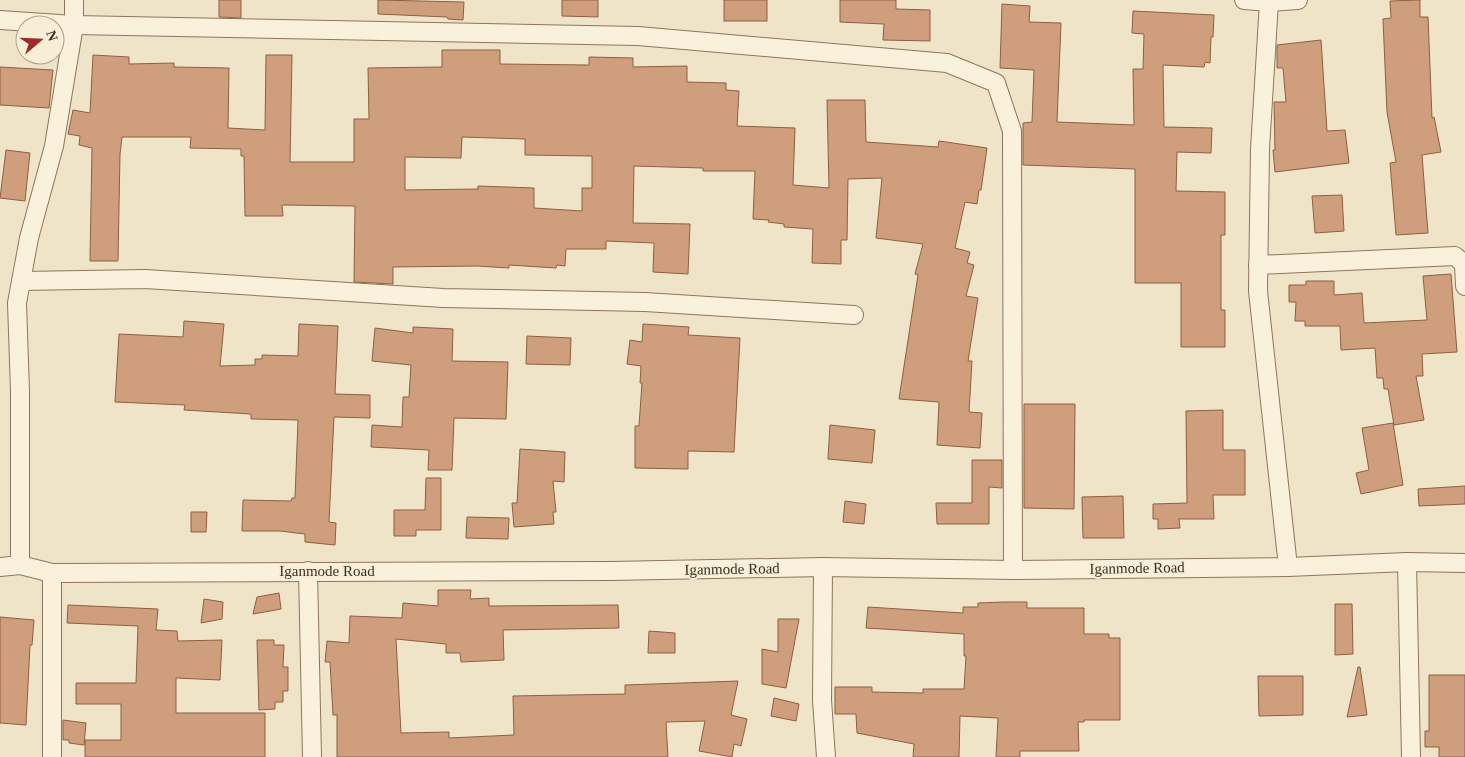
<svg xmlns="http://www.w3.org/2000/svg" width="1465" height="757" viewBox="0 0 1465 757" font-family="Georgia,serif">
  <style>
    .building { fill: #cf9f7d; stroke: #8d5f41; fill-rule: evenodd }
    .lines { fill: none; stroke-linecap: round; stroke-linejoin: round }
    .street-casing { stroke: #8d765c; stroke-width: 20 }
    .street { stroke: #faf1dc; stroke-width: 18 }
    .labels { text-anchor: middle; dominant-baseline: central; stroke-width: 4; stroke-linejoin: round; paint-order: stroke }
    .street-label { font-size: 15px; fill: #3d2e20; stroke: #f7eed8 }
  </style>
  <rect width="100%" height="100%" fill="#f0e4c8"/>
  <g class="building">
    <polygon points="219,0 241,0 241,18 219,17"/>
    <polygon points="378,0 464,2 463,20 448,19 447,17 378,14"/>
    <polygon points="562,0 598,0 598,17 562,16"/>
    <rect x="724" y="0" width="43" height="21"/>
    <polygon points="840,0 896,0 896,9 930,10 930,41 883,40 884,24 840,22"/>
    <polygon points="1420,0 1420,17 1428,17 1432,118 1434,117 1441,152 1422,155 1428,233 1396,235 1390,163 1396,162 1387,112 1383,19 1391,18 1390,1"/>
    <polygon points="1002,4 1030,6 1029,22 1061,23 1057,122 1134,125 1133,69 1143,69 1144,34 1132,33 1133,11 1214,15 1213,37 1211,37 1210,63 1205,62 1204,67 1163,65 1164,127 1212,128 1211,153 1177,152 1176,191 1225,192 1225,235 1221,235 1221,310 1225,310 1225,347 1181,347 1181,283 1135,283 1135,169 1023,165 1023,123 1032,122 1034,70 1000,68"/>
    <polygon points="1321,40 1327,131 1345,130 1349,163 1275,172 1273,150 1275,150 1274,102 1286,102 1283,68 1277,68 1277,45"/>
    <path d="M442,50h58v14l89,1v-8l44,1v9l54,-1v16l39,1v7l13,1 -2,35 58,2 -2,57 36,3 -2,-88h38l1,42 72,5 1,-6 48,7 -6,42h-2l-2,14 -12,-2 -10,46 15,4 -3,11 7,2 -8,31 12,2 -10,63h4l-3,51 13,1 -2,35 -43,-3 2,-43 -40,-3 19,-124 -3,-1 8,-30 -47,-6 6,-60 -34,1 -1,61h-6v24l-29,-1 1,-34 -29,-2v-3l-16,-2 1,-2 -16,-1 2,-48h-52v-3l-69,-2 -1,57 57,1 -2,50 -35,-2 1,-29 -48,-2v8h-40l-1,17 -8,-1 -1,3 -47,-3v3l-32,-2 -84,1v17l-39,-2 1,-76 -73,-1 1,11h-38l-1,-60h-3v-7l-51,-1 1,-11h-69l-2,17 -2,107h-28l2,-113 -13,-3 1,-9 -12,-2 5,-24 17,3 3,-58 36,2v7l45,-1v4l55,1 -1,60 37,2 1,-75h26l-2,107h64v-43h15l-1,-51 74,-1zM462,137l63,2v16l67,1v32h-10v23l-48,-3v-20l-56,-2v3l-73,1v-33l56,1z"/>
    <polygon points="0,67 53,70 49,108 0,105"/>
    <polygon points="6,150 30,153 25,201 0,198"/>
    <polygon points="1342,195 1344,231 1315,233 1312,196"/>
    <polygon points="1451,274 1457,352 1422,354 1423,376 1416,376 1424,420 1394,425 1388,389 1384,389 1383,378 1377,378 1375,348 1341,350 1340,326 1305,326 1305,321 1295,321 1296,302 1289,302 1289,285 1306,285 1306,281 1334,281 1334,295 1362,293 1364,323 1427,320 1423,276"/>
    <polygon points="184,321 224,324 220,366 255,365 255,359 262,359 262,355 298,356 299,324 338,326 335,394 370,395 370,418 334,417 329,522 336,523 335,545 305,542 305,534 280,531 242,531 243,500 291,501 292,498 295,498 298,420 251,419 251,414 184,410 185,405 115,402 119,334 183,337"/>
    <polygon points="643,324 689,327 688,335 740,338 734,452 688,451 688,469 635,468 635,426 639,426 642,383 640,383 641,366 627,364 630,340 642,342"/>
    <polygon points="413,327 453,329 452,361 508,362 506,419 454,418 452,470 428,470 429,450 371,447 372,425 402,427 403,397 409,397 411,365 372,361 375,328 413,333"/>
    <polygon points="527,336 571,338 570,365 526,364"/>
    <polygon points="1024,404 1075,404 1074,509 1024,508"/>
    <polygon points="1223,410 1223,450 1245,450 1245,495 1213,495 1214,519 1179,519 1180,528 1158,529 1158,519 1153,519 1153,504 1187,503 1186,411"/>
    <polygon points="1393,423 1403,485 1361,494 1356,473 1369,470 1362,428"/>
    <polygon points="830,425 875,430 872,463 828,459"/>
    <polygon points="520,449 565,452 564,482 553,481 556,512 553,512 554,524 514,527 512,503 517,503"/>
    <polygon points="972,460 1002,460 1002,488 989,487 989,524 937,524 936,503 972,503"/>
    <polygon points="426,478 441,478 441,530 416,530 416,536 394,536 394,510 425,510"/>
    <polygon points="1465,486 1465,504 1419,506 1418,489"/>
    <polygon points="1123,496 1124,538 1083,538 1082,497"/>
    <polygon points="845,501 866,504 864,524 843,522"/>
    <polygon points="191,512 207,512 206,532 191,532"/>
    <polygon points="467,517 509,518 508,539 466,538"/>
    <polygon points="438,590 471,590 470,599 489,598 489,606 618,605 619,628 503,630 504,660 461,662 460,653 446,653 446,644 396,639 401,733 449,732 449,738 514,735 513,696 625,694 625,685 738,681 731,715 747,719 741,746 734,744 732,757 699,751 705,721 666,722 668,757 337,757 337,715 333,715 330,662 325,662 327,641 349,643 350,616 402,618 403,603 438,606"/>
    <polygon points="279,593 281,609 253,614 257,597"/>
    <polygon points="204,599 223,602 222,619 201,623"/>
    <polygon points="1004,602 1027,602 1027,608 1084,608 1084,634 1109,634 1109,638 1120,638 1120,720 1084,720 1084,722 1078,722 1079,751 1020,751 1020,757 996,757 998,718 960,716 959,757 913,757 914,744 857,733 856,714 835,714 835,687 872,687 872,692 923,693 923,689 964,689 966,656 964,656 964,634 866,628 868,607 963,613 963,607 978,607 978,603"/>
    <polygon points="1335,604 1352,604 1353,654 1335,655"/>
    <polygon points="68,605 158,609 156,630 177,631 178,641 222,640 220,680 176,678 176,713 265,713 265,757 85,757 85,740 121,740 121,704 76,704 76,683 136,683 138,626 67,623"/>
    <polygon points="0,617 34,620 32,645 30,645 26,725 0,723"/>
    <polygon points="778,619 799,619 786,688 762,684 762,649 778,652"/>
    <polygon points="649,631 675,633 675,653 648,653"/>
    <polygon points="257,640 274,640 274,645 284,645 283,667 288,667 288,691 283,691 283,702 275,702 275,709 259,710"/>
    <polygon points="1358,667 1360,667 1367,715 1347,717"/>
    <polygon points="1429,675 1465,675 1465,757 1439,757 1439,747 1425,747 1425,731 1429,731"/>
    <polygon points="1258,676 1303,676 1303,715 1259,716"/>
    <polygon points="774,698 799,704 796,721 771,716"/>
    <polygon points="63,720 86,723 84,745 69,743 69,740 63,740"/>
  </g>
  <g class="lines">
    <g class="street-casing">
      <g id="street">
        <polyline points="1244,0 1269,2 1298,0"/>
        <polyline points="1269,2 1260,149 1258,291 1288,567"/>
        <polyline points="0,20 74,25 638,36 947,63 996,83 1012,131 1013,570"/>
        <polyline points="1258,265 1455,256 1464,264 1465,286"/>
        <polyline points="21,281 145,279 443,298 645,302 854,315"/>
        <polyline points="1407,562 1411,757"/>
        <polyline points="20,565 20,391 17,303 29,238 54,146 74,25 74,0"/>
        <polyline points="0,567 20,565 52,573 611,571 823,567 1013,570 1288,567 1407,562 1465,563"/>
        <polyline points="823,567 822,700 826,757"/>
        <polyline points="308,571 312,757"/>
        <polyline points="52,757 52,573"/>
      </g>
    </g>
    <use href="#street" class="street"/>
  </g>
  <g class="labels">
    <g class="street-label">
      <text transform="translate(1137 568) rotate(-1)">Iganmode Road</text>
      <text transform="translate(732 569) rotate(-1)">Iganmode Road</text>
      <text x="327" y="571">Iganmode Road</text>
    </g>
  </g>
  <g transform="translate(40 40) rotate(71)"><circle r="24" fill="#f7eed8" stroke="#ada18e"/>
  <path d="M0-4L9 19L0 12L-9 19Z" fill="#9e2a2b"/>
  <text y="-8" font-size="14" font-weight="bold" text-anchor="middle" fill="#3d2e20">N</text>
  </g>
</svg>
